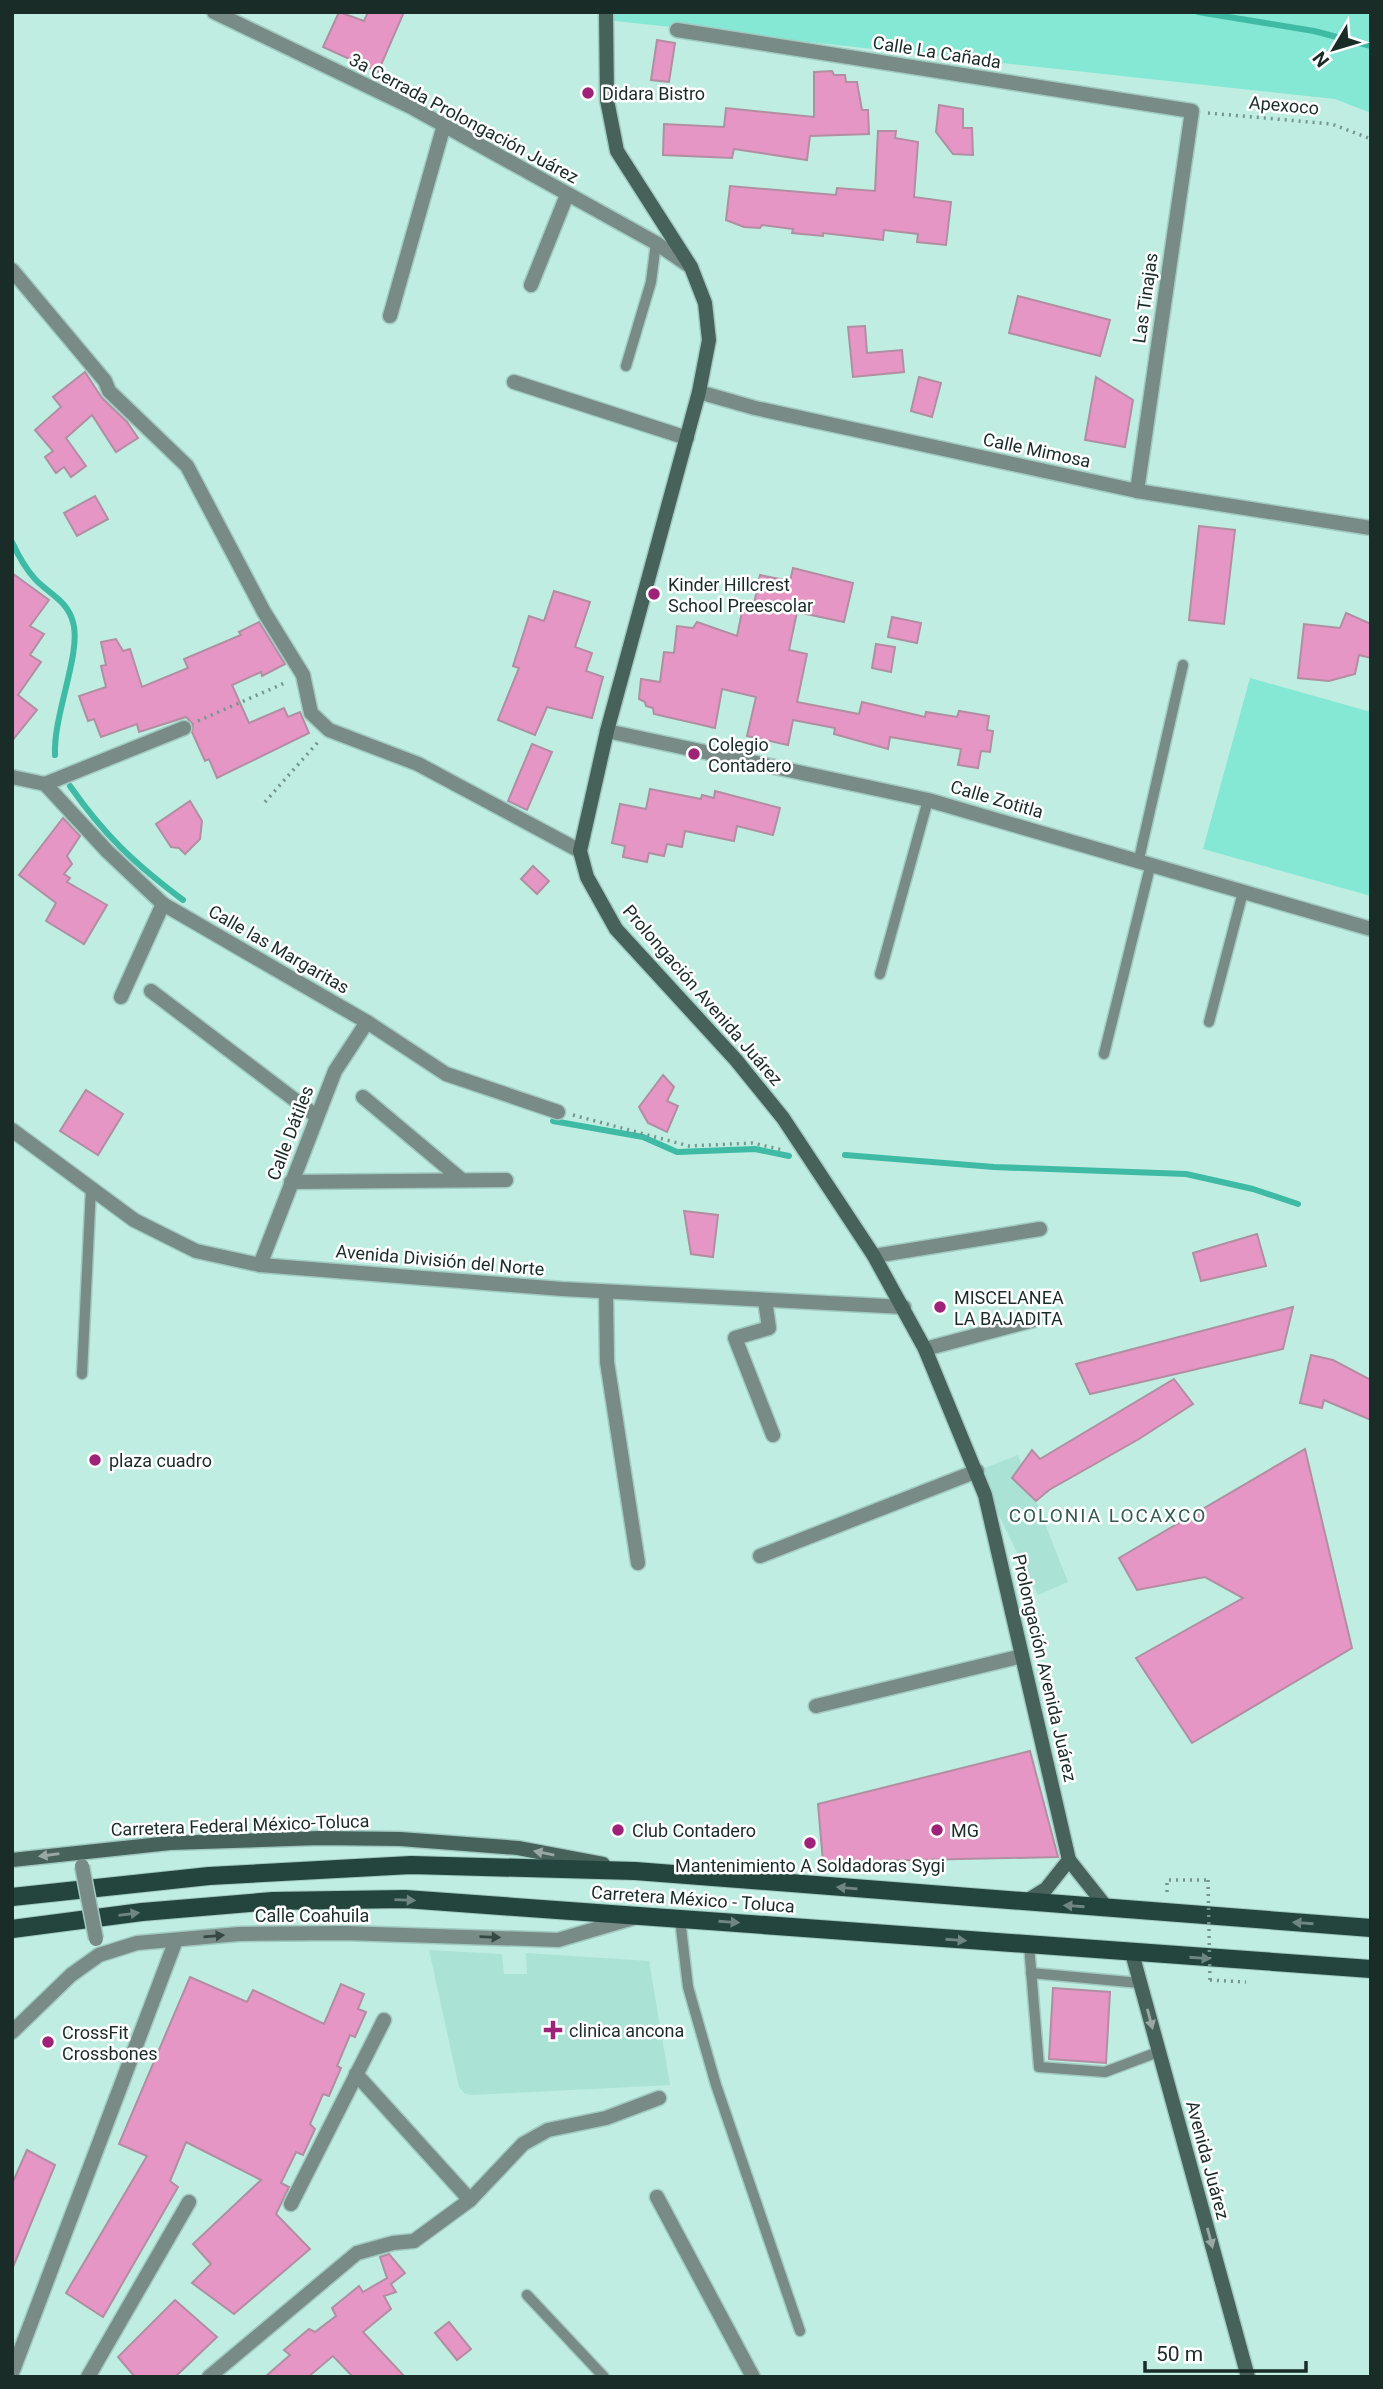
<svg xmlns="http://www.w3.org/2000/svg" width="1383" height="2389" viewBox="0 0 1383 2389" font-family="Roboto,sans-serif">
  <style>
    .built { fill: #abe2d6 }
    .green { fill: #84e8d4 }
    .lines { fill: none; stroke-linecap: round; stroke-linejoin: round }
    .stream { stroke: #3ebaa5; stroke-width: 6 }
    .building { fill: #e696c5; stroke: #b18ea1; stroke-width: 2 }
    .lane-casing { stroke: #a1cac1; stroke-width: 13 }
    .street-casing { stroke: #a1cac1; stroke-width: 17 }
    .secondary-casing { stroke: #a1cac1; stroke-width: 17 }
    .primary-casing { stroke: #a1cac1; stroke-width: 20 }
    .path { stroke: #74958e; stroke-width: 3.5; stroke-dasharray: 2 5; stroke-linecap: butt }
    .lane { stroke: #788b86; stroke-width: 10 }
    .street { stroke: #788b86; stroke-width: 14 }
    .secondary { stroke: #47615b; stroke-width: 14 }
    .primary { stroke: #23453e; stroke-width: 18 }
    .street-bridge-casing { stroke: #a1cac1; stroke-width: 17; stroke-linecap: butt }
    .path-bridge { stroke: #74958e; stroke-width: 3.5; stroke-dasharray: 2 5; stroke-linecap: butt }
    .street-bridge { stroke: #788b86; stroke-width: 14 }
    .oneway { fill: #9aa8a5 }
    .oneway2 { fill: #708682 }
    .oneway3 { fill: #364844 }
    .poi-dot { fill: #9e2277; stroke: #fff; stroke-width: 2.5 }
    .labels { text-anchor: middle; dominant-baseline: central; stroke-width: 5; stroke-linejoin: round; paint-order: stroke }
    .street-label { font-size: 18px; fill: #1a2c28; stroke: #fff }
    .poi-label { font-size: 18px; fill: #1a2c28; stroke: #fff; text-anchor: start }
    .neighbourhood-label { font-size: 19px; letter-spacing: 2px; fill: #335c54; stroke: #fff }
  </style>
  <rect width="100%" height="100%" fill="#bfede2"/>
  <g class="built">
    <polygon points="1018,1455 1068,1582 1038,1595 977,1471"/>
    <polygon points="429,1950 502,1954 504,1974 527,1974 526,1953 649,1961 670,2085 471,2095 464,2093 459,2087"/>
  </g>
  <g class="green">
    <polygon points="605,12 1371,12 1371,113 1335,99 606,20"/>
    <polygon points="1250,678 1371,712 1371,896 1203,849"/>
  </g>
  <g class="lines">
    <g class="stream">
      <polyline points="1198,12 1314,31 1371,46"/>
      <path d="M12,542c6,13 13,26 23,37 14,15 32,21 38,43 9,30 -20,93 -18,133"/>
      <path d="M70,786c34,49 65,78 113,114"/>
      <polyline points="553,1121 643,1137 677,1152 755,1149 789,1156"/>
      <polyline points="845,1155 994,1167 1186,1174 1253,1189 1298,1204"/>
    </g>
  </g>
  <g class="building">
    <polygon points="339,12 364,21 368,12 404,12 378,72 323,47"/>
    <polygon points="657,40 675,43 669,82 651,80"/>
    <polygon points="832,71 834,75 845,75 846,82 857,82 862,110 868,110 869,134 810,136 807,160 734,149 732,158 663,155 664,124 724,127 726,108 814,117 814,72"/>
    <polygon points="939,105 963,109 963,128 972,128 973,155 953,154 936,132"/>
    <polygon points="878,131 896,131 895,138 918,142 914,197 951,202 946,245 917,242 918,234 884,230 883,240 823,233 823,236 792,233 793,229 762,225 760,228 744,227 726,220 730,186 836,195 837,188 875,191"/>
    <polygon points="1018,296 1110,320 1100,356 1009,333"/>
    <polygon points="865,326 867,353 902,350 904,372 853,377 848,327"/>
    <polygon points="85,372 102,398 127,422 138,438 116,452 92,415 66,438 86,466 71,477 64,467 56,473 45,457 53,451 35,430 61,407 53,397"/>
    <polygon points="919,377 941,383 932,417 911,411"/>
    <polygon points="1096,377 1133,400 1125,447 1085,440"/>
    <polygon points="95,496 108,519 77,536 64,513"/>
    <polygon points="1199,526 1235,530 1224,624 1189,620"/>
    <polygon points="793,568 853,583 844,622 797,612 789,650 807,654 797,702 859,714 862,702 925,717 926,712 957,717 959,711 989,716 987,730 993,731 990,752 981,751 978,768 958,765 961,749 890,737 888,749 834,734 835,728 793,720 788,745 747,736 756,697 722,689 715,728 654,714 653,708 646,706 645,702 639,699 641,679 660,682 664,652 674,653 677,626 693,628 697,622 737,636 743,607 753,609 760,575 790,581"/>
    <polygon points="12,573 49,600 30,626 44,634 30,655 41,662 18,695 37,710 12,741"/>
    <polygon points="554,591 590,602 575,647 592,653 586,671 603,677 592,718 547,707 535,735 498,720 519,668 513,666 529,616 544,621"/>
    <polygon points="1346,613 1371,624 1371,658 1359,655 1355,674 1329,681 1298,678 1304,624 1340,628"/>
    <polygon points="892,617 921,623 917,643 888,637"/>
    <polygon points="259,622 285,664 262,676 261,672 232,685 249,723 284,708 288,717 300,712 309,733 217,778 209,759 205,761 192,732 193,724 186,717 139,732 137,724 101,737 94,719 88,721 79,696 106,687 101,666 106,665 101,642 116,639 123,651 130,649 142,687 188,668 184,659 241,635 239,632"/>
    <polygon points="876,644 895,647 891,672 872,668"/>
    <polygon points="532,744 552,752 527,810 508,801"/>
    <polygon points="650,789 701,799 702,795 714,798 715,791 780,808 773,835 737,826 734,841 685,831 682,847 667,844 664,856 649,853 647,862 623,857 625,846 612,843 620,804 646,809"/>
    <polygon points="190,801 202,821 200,839 185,854 179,848 171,847 156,824"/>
    <polygon points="63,818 80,836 67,856 72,864 64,874 70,878 67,882 107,905 84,944 46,921 56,903 19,875"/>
    <polygon points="533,866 549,881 537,894 521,879"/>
    <polygon points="663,1075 674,1087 667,1101 678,1106 667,1132 648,1123 639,1107"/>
    <polygon points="86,1090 123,1114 98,1155 60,1131"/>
    <polygon points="684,1211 718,1215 713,1257 691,1254"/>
    <polygon points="1257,1234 1266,1266 1201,1281 1193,1253"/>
    <polygon points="1293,1307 1283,1349 1090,1394 1076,1364"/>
    <polygon points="1311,1355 1333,1360 1371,1380 1371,1420 1324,1400 1322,1408 1300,1403"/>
    <polygon points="1174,1379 1193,1404 1139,1439 1049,1490 1036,1501 1012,1478 1032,1450 1040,1459"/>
    <polygon points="1305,1449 1352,1648 1192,1743 1136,1658 1243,1598 1205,1577 1137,1590 1119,1558"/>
    <polygon points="1030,1751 1058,1857 823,1862 818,1804"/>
    <polygon points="190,1977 247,2002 253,1990 324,2024 341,1984 364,1994 358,2009 366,2012 355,2037 350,2035 337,2066 341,2068 329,2096 323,2094 310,2124 315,2129 303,2155 296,2152 281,2183 289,2187 276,2214 310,2249 234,2314 192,2283 211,2264 193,2244 261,2180 186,2142 170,2181 178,2187 103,2317 66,2293 147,2156 119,2144"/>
    <polygon points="1053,1988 1110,1992 1106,2063 1049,2059"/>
    <polygon points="27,2150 55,2165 13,2267 12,2184"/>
    <polygon points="389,2254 405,2273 391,2284 396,2292 384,2296 391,2309 363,2332 405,2377 353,2377 333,2356 308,2377 265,2377 290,2355 284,2350 309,2329 315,2332 336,2316 332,2308 359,2286 363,2292 387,2278 380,2257"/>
    <polygon points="175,2300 217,2337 175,2377 135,2377 118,2357"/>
    <polygon points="449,2322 471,2349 457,2360 435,2333"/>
  </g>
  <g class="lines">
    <g class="lane-casing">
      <g id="lane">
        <polyline points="626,366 651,282 656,243"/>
        <polyline points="1139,859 1183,665"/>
        <polyline points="880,974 928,800"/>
        <polyline points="1209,1022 1243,892"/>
        <polyline points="1104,1054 1151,863"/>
        <polyline points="82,1374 91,1188"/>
        <polyline points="680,1919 688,1987 716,2085 800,2331"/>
        <polyline points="1029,1945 1039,2067 1105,2072 1158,2052"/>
        <polyline points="1031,1973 1140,1983"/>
        <polyline points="527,2295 604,2377"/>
      </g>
    </g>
    <g class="street-casing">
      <g id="street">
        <polyline points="214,12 411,107 656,243 691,267"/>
        <polyline points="677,30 1192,111 1137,491"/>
        <polyline points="12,270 105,381 109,391 187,466 264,612 303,675 311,713 329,730 418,764 580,851"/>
        <polyline points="531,285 567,195"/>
        <polyline points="390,316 444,125"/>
        <polyline points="514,382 687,438"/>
        <polyline points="699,392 755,408 1137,491 1371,528"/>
        <polyline points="607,731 928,800 1371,929"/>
        <polyline points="12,777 45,784 107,851 163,904 367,1022 446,1074 558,1112"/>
        <polyline points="45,784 184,728"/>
        <polyline points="151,991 316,1116"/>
        <polyline points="121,997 163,904"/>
        <polyline points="363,1097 462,1180"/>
        <polyline points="12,1130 134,1220 196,1251 260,1265 562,1289 904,1307"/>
        <polyline points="291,1182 506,1180"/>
        <polyline points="874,1256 1040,1229"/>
        <polyline points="260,1265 335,1071 367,1022"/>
        <polyline points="606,1292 607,1362 638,1563"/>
        <polyline points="765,1300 769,1328 735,1338 773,1435"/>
        <polyline points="925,1349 1034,1320"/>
        <polyline points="760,1556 977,1471"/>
        <polyline points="816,1706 1022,1656"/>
        <polyline points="12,2032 71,1975 99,1955 137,1943 239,1934 344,1933 558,1940 633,1918"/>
        <polyline points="356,2074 470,2200"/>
        <polyline points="657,2197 753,2377"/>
        <polyline points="291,2204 384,2020"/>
        <polyline points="12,2373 176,1940"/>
        <polyline points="88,2377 189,2202"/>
        <polyline points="209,2377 357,2253 393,2243 414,2241 470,2200 523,2144 548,2130 606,2118 659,2098"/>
      </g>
    </g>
    <g class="secondary-casing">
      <g id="secondary">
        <polyline points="606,12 607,100 617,151 691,267 705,303 709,340 699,392 607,731 580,851 587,877 616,929 736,1060 783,1118 874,1256 925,1349 985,1495 1069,1860 1107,1908"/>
        <polyline points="12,1860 170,1843 320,1838 400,1839 518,1848 603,1864"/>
        <polyline points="1025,1902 1046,1889 1069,1860"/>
        <polyline points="1132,1953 1248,2377"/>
      </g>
    </g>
    <g class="primary-casing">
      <g id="primary">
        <polyline points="12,1897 209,1876 411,1865 635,1871 1371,1928"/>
        <polyline points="12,1929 142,1912 273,1901 405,1899 1371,1969"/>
      </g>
    </g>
    <g class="path">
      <polyline points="1208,113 1332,124 1371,139"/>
      <polyline points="198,721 287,682"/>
      <polyline points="265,802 318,742"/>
      <polyline points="573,1115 689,1146 752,1143 783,1150"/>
      <polyline points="1167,1892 1167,1880 1208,1880"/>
      <polyline points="1210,1980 1246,1982"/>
    </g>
    <use href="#lane" class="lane"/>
    <use href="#street" class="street"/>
    <use href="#secondary" class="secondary"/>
    <use href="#primary" class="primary"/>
    <g class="street-bridge-casing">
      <polyline id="street-bridge" points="82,1866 96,1939"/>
    </g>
    <polyline class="path-bridge" points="1208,1880 1210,1980"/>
    <use href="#street-bridge" class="street-bridge"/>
  </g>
  <defs><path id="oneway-solid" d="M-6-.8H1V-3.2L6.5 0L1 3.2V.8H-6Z" transform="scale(1.75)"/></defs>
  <g class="oneway">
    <use href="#oneway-solid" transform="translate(544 1853) rotate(-169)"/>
    <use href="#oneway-solid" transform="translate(49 1855) rotate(172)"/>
    <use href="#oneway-solid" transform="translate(1150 2019) rotate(75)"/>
    <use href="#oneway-solid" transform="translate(1210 2238) rotate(75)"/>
  </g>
  <g class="oneway2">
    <use href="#oneway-solid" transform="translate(847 1888) rotate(-175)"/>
    <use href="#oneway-solid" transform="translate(405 1900) rotate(2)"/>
    <use href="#oneway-solid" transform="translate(1074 1906) rotate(-176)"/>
    <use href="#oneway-solid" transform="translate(129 1914) rotate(-7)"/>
    <use href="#oneway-solid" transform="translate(729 1922) rotate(4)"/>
    <use href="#oneway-solid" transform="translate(1303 1923) rotate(-176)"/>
    <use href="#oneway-solid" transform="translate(956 1940) rotate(4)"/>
    <use href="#oneway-solid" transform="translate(1200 1958) rotate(4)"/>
  </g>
  <g class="oneway3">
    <use href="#oneway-solid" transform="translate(214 1936) rotate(-5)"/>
    <use href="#oneway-solid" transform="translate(490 1937) rotate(2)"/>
  </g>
  <g class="poi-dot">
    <circle cx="588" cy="93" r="7"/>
    <circle cx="654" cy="594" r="7"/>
    <circle cx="694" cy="754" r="7"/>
    <circle cx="940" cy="1307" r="7"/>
    <circle cx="95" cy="1460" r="7"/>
    <circle cx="618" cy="1830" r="7"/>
    <circle cx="937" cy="1830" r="7"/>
    <circle cx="810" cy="1843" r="7"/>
    <path d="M549.5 2019.5h7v7h7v7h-7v7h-7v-7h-7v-7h7z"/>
    <circle cx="48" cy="2042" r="7"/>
  </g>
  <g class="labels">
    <g class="street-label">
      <text transform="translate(937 52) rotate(9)">Calle La Cañada</text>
      <text transform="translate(1284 105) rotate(5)">Apexoco</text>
      <text transform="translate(464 118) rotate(28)">3a Cerrada Prolongación Juárez</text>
      <text transform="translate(1145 298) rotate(-82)">Las Tinajas</text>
      <text transform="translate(1037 450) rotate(12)">Calle Mimosa</text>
      <text transform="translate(997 799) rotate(16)">Calle Zotitla</text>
      <text transform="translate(279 949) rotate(30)">Calle las Margaritas</text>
      <text transform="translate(703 995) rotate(49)">Prolongación Avenida Juárez</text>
      <text transform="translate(290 1133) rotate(-69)">Calle Dátiles</text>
      <text transform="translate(440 1260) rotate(5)">Avenida División del Norte</text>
      <text transform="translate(1045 1668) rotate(77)">Prolongación Avenida Juárez</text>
      <text transform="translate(240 1825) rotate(-2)">Carretera Federal México-Toluca</text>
      <text transform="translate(693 1899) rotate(4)">Carretera México - Toluca</text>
      <text x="312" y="1915">Calle Coahuila</text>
      <text transform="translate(1208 2160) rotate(75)">Avenida Juárez</text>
    </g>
    <g class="poi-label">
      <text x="602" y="93">Didara Bistro</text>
      <text x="668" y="584">Kinder Hillcrest<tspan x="668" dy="21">School Preescolar</tspan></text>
      <text x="708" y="744">Colegio<tspan x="708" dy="21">Contadero</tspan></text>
      <text x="954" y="1297">MISCELANEA<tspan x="954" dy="21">LA BAJADITA</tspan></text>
      <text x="109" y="1460">plaza cuadro</text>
      <text x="632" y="1830">Club Contadero</text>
      <text x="951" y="1830">MG</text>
      <text x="810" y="1865" text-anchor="middle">Mantenimiento A Soldadoras Sygi</text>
      <text x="569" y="2030">clinica ancona</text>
      <text x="62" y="2032">CrossFit<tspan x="62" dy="21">Crossbones</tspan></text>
    </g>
    <g class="neighbourhood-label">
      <text x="1108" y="1515">COLONIA LOCAXCO</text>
    </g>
  </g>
  <rect width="1383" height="2389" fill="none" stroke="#1a2c28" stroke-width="28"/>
  <g transform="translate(1334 49) rotate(232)" stroke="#ffffff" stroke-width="5" paint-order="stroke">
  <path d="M0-5L12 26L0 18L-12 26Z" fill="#1a2c28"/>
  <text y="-10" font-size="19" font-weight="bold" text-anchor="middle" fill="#1a2c28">N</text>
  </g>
  <path d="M1145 2361v10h161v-10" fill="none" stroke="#1a2c28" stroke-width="3.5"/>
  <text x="1156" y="2361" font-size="21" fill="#1a2c28" stroke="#ffffff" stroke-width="5" paint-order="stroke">50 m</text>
</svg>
